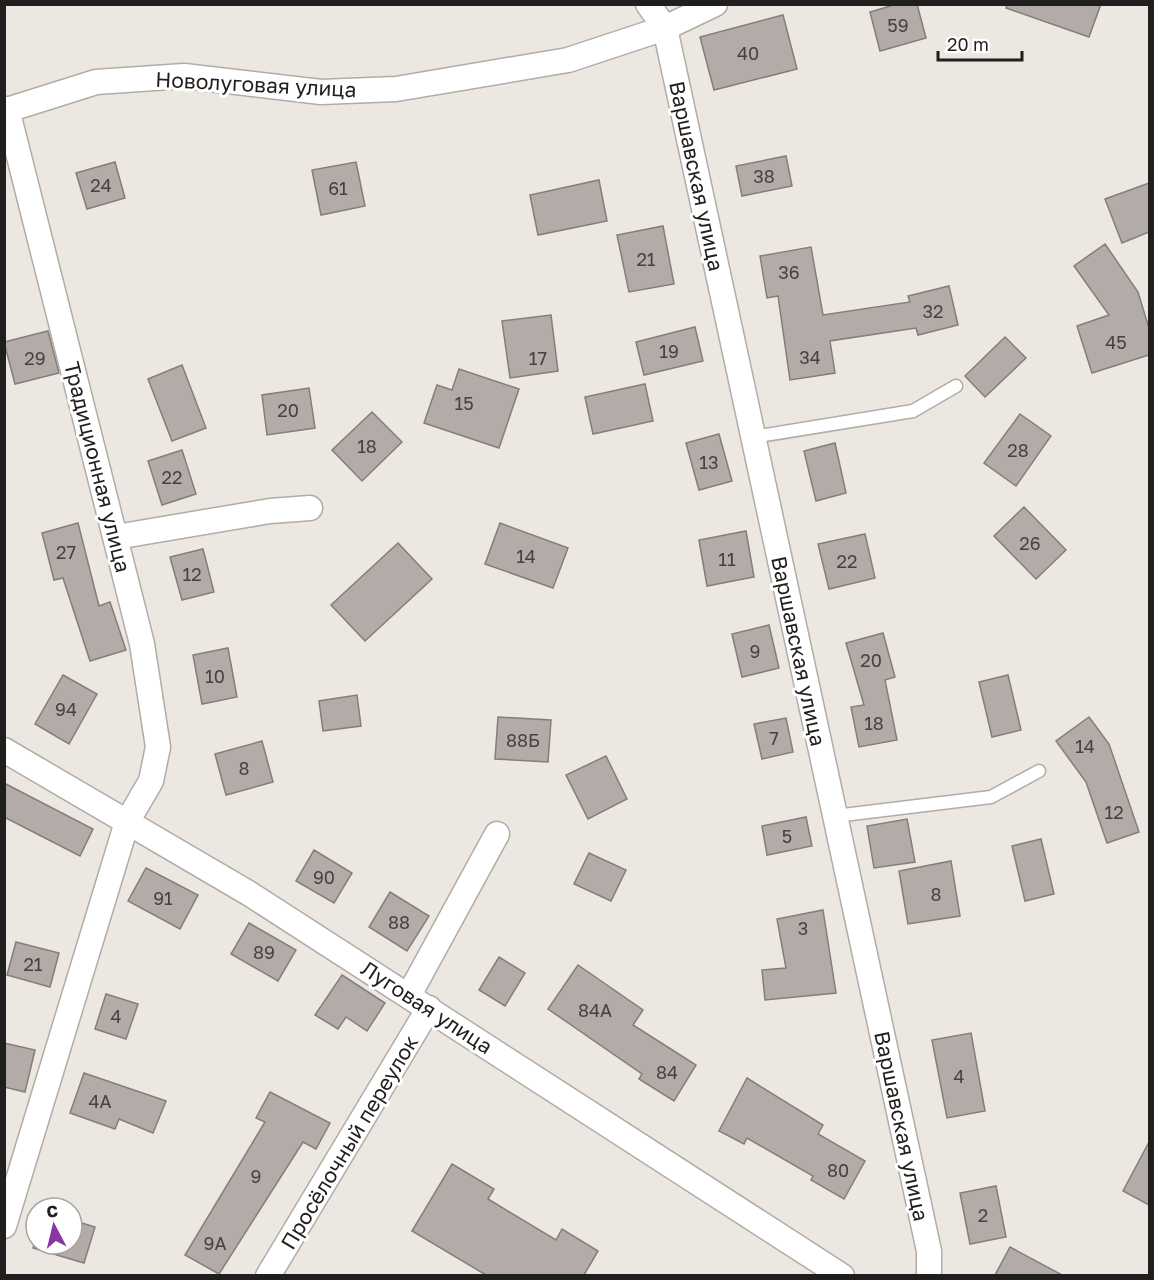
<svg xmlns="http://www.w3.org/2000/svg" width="1154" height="1280" viewBox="0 0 1154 1280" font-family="'Golos Text',sans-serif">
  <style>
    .building { fill: #b2aba7; stroke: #847d79; stroke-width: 1.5 }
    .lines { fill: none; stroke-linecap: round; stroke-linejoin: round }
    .lane-casing { stroke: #b1aca6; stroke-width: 15 }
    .street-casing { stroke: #b1aca6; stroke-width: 27 }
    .lane { stroke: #fff; stroke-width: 12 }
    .street { stroke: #fff; stroke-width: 24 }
    .labels { text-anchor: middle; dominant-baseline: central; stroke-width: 6; stroke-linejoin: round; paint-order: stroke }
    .number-label { font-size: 18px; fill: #454240 }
    .street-label { font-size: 21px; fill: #211f1d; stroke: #fff }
  </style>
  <rect width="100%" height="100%" fill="#ece7e1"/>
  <g class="building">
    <polygon points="897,4 917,4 926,38 880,51 870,12"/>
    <polygon points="1007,4 1101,4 1089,37 1006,8"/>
    <polygon points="783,15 797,69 714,90 700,37"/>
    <polygon points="786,156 792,186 742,196 736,166"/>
    <polygon points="115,162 125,198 87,209 76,173"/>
    <polygon points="356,162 365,206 321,215 312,170"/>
    <polygon points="599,180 607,221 538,235 530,195"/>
    <polygon points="1149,183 1149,232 1122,243 1105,199"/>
    <polygon points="663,226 674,284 629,292 617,235"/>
    <polygon points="1105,244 1138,292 1149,328 1149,355 1092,373 1077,326 1109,315 1074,266"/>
    <polygon points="811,247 823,315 910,302 908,296 949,286 958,325 918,335 916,328 830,341 835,373 790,380 778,296 767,298 760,256"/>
    <polygon points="551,315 558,371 510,378 502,321"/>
    <polygon points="695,327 703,361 644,375 636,342"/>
    <polygon points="48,331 59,373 15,384 4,342"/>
    <polygon points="1005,337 1026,358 985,397 965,376"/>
    <polygon points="182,365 206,428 172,441 148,379"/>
    <polygon points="459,369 519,389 499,448 424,423 437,385 452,390"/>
    <polygon points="645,384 653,421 593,434 585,397"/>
    <polygon points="309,388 315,428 267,435 262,395"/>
    <polygon points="372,412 402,442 362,481 332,450"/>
    <polygon points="1020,414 1051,436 1016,486 984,463"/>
    <polygon points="719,434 732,481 699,490 686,443"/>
    <polygon points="835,443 846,493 816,501 804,451"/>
    <polygon points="182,450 196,494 162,505 148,461"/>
    <polygon points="1024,507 1066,550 1036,579 994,536"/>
    <polygon points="78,523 99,606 110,602 126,650 90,661 63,578 54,580 42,533"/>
    <polygon points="500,523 568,548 553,588 485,564"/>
    <polygon points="746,531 754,577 707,586 699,540"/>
    <polygon points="865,534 875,578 829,589 818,544"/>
    <polygon points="398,543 432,579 365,641 331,605"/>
    <polygon points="203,549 214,592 182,600 170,557"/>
    <polygon points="769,625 779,668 742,677 732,634"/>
    <polygon points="883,633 895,677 885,680 897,740 859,747 851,707 864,705 846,643"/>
    <polygon points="228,648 237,697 202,704 193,655"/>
    <polygon points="63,675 97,694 69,744 35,724"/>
    <polygon points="1008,675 1021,730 992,737 979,682"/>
    <polygon points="357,695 361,726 323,731 319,701"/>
    <polygon points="498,717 551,720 548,762 495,759"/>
    <polygon points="1089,717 1109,744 1139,832 1107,843 1086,782 1056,741"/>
    <polygon points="786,718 793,752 762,759 754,724"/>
    <polygon points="262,741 273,782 226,795 215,754"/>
    <polygon points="606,756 627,799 588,819 566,775"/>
    <polygon points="4,783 93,829 80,856 4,817"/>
    <polygon points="806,817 812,846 767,855 762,826"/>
    <polygon points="907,819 915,862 874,868 867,826"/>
    <polygon points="1041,839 1054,894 1025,901 1012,846"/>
    <polygon points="314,850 352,873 334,903 296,881"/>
    <polygon points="589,853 626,870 611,901 574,884"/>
    <polygon points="951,861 960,916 908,924 899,871"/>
    <polygon points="146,868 198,895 180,929 128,901"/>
    <polygon points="390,892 429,916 407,951 369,927"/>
    <polygon points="823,910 836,993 765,1000 762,970 786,968 777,919"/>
    <polygon points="249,923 296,950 278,981 231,954"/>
    <polygon points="16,942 59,953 50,987 7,975"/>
    <polygon points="499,957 525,973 505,1006 479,990"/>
    <polygon points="578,965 643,1010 633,1025 696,1065 674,1101 639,1079 642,1074 548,1009"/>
    <polygon points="342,975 385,1003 367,1031 346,1017 338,1029 315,1015"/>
    <polygon points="106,994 138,1004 126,1039 95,1029"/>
    <polygon points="971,1033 985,1111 947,1118 932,1040"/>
    <polygon points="4,1043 35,1050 25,1092 4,1087"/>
    <polygon points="84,1073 166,1101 153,1133 119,1119 115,1129 70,1113"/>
    <polygon points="747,1078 823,1125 818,1134 865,1161 844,1199 811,1180 813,1176 747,1138 744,1144 719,1131"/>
    <polygon points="270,1092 330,1123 316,1149 303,1142 219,1274 185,1255 265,1122 256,1118"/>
    <polygon points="1149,1142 1149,1205 1123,1191"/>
    <polygon points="452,1164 494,1189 488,1199 556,1240 562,1229 598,1251 584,1275 486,1275 412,1231"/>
    <polygon points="996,1186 1006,1237 970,1244 960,1193"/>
    <polygon points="72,1220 95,1227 84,1263 33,1248 36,1239 36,1244 72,1244"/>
    <polygon points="1010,1247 1062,1275 995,1275"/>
  </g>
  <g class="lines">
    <g class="lane-casing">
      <g id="lane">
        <polyline points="753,437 913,411 956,386"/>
        <polyline points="835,816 991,797 1039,771"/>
      </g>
    </g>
    <g class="street-casing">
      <g id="street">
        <polyline points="648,4 665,28 929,1251 929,1276"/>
        <polyline points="4,111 96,82 184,76 321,92 396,89 568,60 665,28 715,4"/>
        <polyline points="116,537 270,511 310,508"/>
        <polyline points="4,750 250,894 842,1276"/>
        <polyline points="409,995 497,834"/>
        <polyline points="4,1226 127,822 151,781 158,747 142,644 7,109"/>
        <polyline points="268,1276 429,1008"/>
      </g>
    </g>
    <use href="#lane" class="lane"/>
    <use href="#street" class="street"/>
  </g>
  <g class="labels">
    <g class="number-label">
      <text x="898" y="25">59</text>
      <text x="748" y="53">40</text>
      <text x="764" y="176">38</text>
      <text x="101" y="185">24</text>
      <text x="338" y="188">61</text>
      <text x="646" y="259">21</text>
      <text x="789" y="272">36</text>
      <text x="933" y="311">32</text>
      <text x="1116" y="342">45</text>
      <text x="669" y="351">19</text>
      <text x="810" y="357">34</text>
      <text x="35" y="358">29</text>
      <text x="538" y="358">17</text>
      <text x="464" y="403">15</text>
      <text x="288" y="410">20</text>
      <text x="367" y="446">18</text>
      <text x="1018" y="450">28</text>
      <text x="709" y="462">13</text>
      <text x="172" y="477">22</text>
      <text x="1030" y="543">26</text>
      <text x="66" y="552">27</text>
      <text x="526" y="556">14</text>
      <text x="727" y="559">11</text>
      <text x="847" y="561">22</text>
      <text x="192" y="574">12</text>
      <text x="755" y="651">9</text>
      <text x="871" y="660">20</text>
      <text x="215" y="676">10</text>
      <text x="66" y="709">94</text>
      <text x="874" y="723">18</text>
      <text x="774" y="738">7</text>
      <text x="523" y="740">88Б</text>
      <text x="1085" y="746">14</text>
      <text x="244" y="768">8</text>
      <text x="1114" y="812">12</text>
      <text x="787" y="836">5</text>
      <text x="324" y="877">90</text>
      <text x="936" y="894">8</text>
      <text x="163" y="898">91</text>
      <text x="399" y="922">88</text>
      <text x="803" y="928">3</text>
      <text x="264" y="952">89</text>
      <text x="33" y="964">21</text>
      <text x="595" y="1010">84А</text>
      <text x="116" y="1016">4</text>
      <text x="667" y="1072">84</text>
      <text x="959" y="1076">4</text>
      <text x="100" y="1101">4А</text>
      <text x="838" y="1170">80</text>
      <text x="256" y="1176">9</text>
      <text x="983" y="1215">2</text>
      <text x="215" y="1243">9А</text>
    </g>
    <g class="street-label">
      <text transform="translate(256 84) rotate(3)">Новолуговая улица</text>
      <text transform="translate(697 176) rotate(78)">Варшавская улица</text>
      <text transform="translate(98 467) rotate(76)">Традиционная улица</text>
      <text transform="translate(799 651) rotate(78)">Варшавская улица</text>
      <text transform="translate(427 1007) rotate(33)">Луговая улица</text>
      <text transform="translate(902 1126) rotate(78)">Варшавская улица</text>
      <text transform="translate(349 1142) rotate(-59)">Просёлочный переулок</text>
    </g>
  </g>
  <rect width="1154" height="1280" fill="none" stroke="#211f1d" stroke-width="12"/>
  <g transform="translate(54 1226) rotate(353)"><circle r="28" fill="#ffffff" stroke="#a6a5a5" stroke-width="1.5"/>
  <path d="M0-4.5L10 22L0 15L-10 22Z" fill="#8a37a5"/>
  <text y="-9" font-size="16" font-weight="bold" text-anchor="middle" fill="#211f1d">С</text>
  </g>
  <path d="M938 51v9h84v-9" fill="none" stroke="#211f1d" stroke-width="3"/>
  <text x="947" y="51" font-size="18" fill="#211f1d" stroke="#ffffff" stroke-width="4.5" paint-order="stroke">20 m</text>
</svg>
